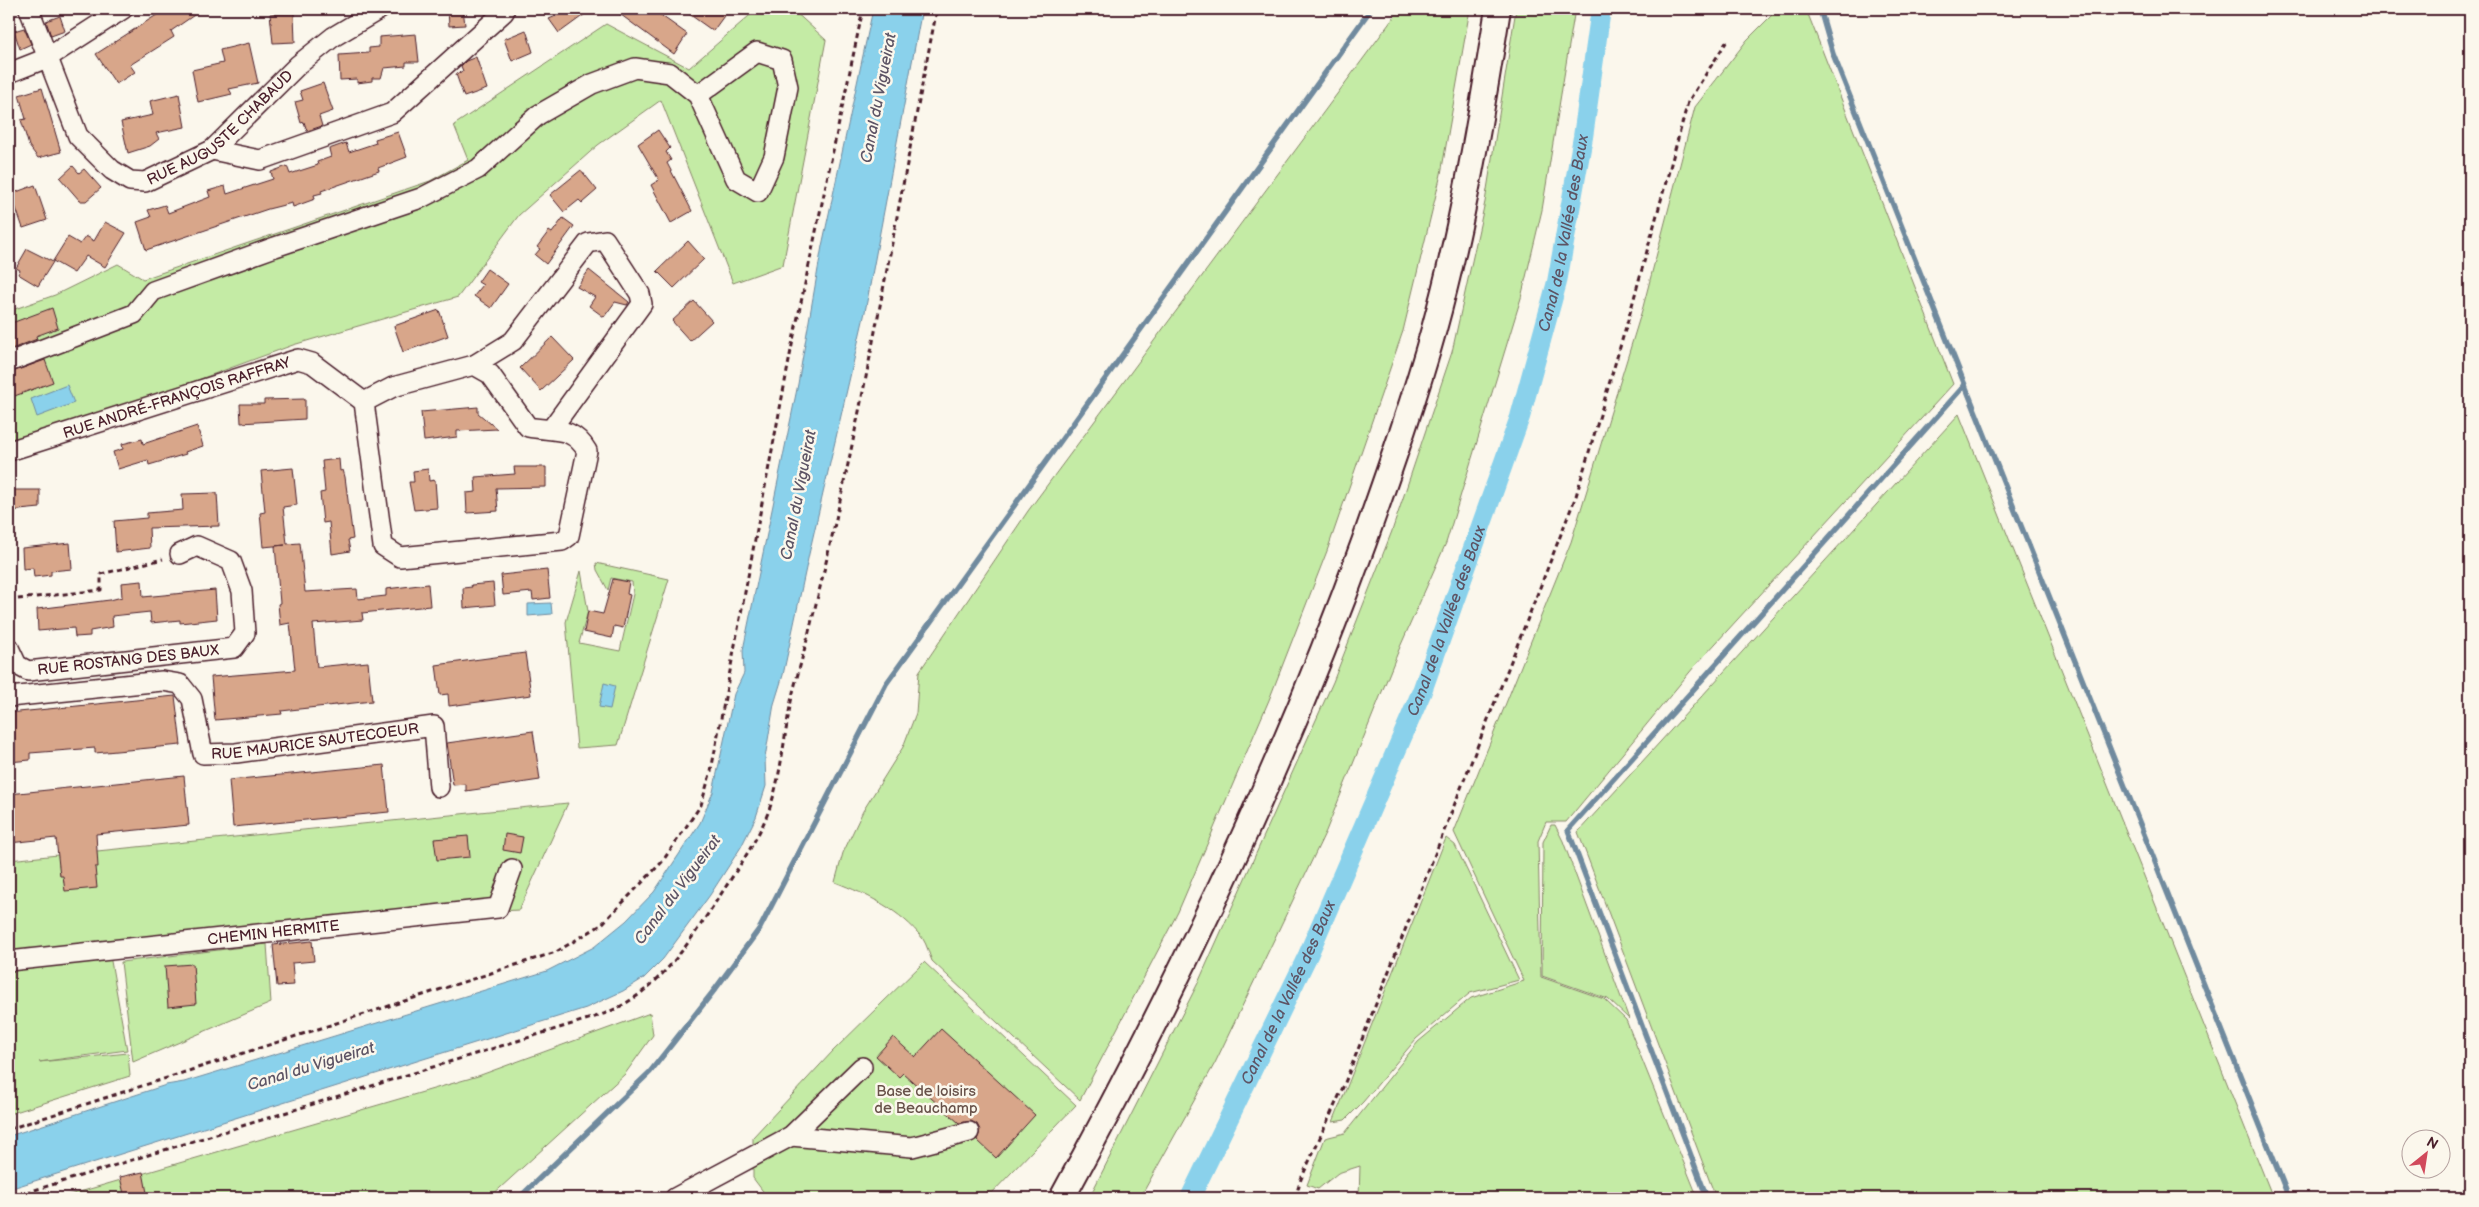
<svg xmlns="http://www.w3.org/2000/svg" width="2479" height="1207" viewBox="0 0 2479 1207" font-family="'Balsamiq Sans',sans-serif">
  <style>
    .green { fill: #c4eba5; stroke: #878568 }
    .water { fill: #8ad1eb; stroke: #708a9e }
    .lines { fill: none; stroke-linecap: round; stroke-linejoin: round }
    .stream { stroke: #708a9e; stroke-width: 5.5 }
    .canal { stroke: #8ad1eb; stroke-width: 20 }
    .building { fill: #d8a68a; stroke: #4a1f2b }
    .minor-casing { stroke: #4a1f2b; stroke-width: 22 }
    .major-casing { stroke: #4a1f2b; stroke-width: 28 }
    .path { stroke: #4a1f2b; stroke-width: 3; stroke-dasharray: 5 4; stroke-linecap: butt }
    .minor { stroke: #fbf7ec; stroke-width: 19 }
    .major { stroke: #fbf7ec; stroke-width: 24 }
    .labels { text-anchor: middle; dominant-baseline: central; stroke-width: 5; stroke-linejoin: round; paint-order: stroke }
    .street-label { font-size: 15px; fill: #4a1f2b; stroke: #fbf7ec }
    .park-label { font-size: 15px; fill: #68524a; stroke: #fbf7ec }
    .water-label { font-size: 16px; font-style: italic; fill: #5d5465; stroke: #fbf7ec }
  </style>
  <rect width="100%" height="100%" fill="#fbf7ec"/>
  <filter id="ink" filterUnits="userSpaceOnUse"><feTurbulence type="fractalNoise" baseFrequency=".02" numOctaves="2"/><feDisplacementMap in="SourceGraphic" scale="10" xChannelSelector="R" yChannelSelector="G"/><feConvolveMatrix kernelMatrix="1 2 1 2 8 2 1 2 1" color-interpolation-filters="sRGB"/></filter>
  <g filter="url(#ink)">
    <g class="green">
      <polygon points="757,9 792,9 826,40 783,265 733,283 661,100 598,145 519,215 458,297 293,345 154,396 9,445 9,311 55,295 118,264 143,279 430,181 468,160 454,125 606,24 689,68"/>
      <path d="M1400,9h70l-29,165 -38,157 -76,220 -58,149 -91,212 -98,188 -148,-139c-3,-7 -5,-16 -9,-22 -22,-29 -55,-44 -88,-57l8,-29 20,-42 40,-64 13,-34 3,-41 109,-161z"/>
      <polygon points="1516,9 1575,9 1542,210 1521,298 1446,543 1400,647 1326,831 1215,1063 1140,1198 1089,1198 1198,983 1333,682 1392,531 1452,352 1485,202"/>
      <polygon points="1778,9 1806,9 1953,384 1694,667 1566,822 1546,822 1538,841 1541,977 1604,999 1626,1020 1698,1198 1359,1198 1360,1166 1338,1173 1318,1189 1307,1185 1325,1138 1345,1133 1418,1042 1471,998 1524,981 1454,832 1571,542 1643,307 1695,107 1747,40"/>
      <polygon points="1959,414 2273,1198 1716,1198 1578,832"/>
      <polygon points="596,563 669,579 618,745 577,748 566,622 581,571 588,611 579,643 620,651 633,594 632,582 611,578 608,590 597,570"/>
      <polygon points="568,803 519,910 385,917 109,950 127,1050 39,1062 128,1053 130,1076 9,1114 9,860"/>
      <polygon points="1551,825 1555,825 1563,841 1629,1019 1608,999 1542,976 1543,842"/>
      <polygon points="1446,838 1455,845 1519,980 1470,993 1416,1039 1363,1102 1345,1120 1333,1122"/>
      <polygon points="267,944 271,1003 133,1062 121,962"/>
      <polygon points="924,962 1076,1105 991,1194 980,1198 768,1198 753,1178 753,1137 833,1051"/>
      <polygon points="650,1013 653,1035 625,1074 489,1198 59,1198 478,1076"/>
    </g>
    <g class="water">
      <polygon points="873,9 922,9 865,312 809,554 783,675 774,704 765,758 766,786 756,817 741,847 710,895 663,959 644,978 623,991 586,1008 9,1189 9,1136 166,1085 184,1082 547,971 594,947 626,921 654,892 700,823 713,792 734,694 744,673 743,650 798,384 822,246"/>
      <polygon points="67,385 74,403 37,417 31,399"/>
      <polygon points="551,603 552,614 528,616 528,604"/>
      <polygon points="604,683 615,686 610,709 599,707"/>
    </g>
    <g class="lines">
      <g class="stream">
        <polyline points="1820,9 1833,54 2289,1198"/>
        <polyline points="519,1198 650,1072 716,988 760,928 886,684 1371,9"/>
        <polyline points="1707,1198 1568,830 1964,386"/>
      </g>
      <path class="canal" id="s1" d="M1190,1198l118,-243 114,-264 98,-274 37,-135 26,-145 18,-128"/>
    </g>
    <g class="building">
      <polygon points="166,9 203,9 171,31 174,37 130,65 135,72 116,84 96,54"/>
      <polygon points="448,9 463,9 465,25 449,26"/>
      <polygon points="572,9 592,9 559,33 549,19"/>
      <polygon points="613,9 652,9 687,34 674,54"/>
      <polygon points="682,9 729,9 713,31"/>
      <polygon points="294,13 295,42 273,43 270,14"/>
      <polygon points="60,16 65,31 51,36 46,21"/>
      <polygon points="24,28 31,44 20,49 14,31"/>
      <polygon points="526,30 533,52 512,61 504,39"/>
      <polygon points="416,34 419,62 406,62 406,66 384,68 381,78 372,78 372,81 357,83 357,79 340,80 339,55 369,53 369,48 379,47 379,37"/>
      <polygon points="249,43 258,83 229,89 232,94 198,102 192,70 223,63 220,50"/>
      <polygon points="476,57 487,89 464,97 456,74 463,71 461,66 466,61"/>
      <polygon points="323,83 333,111 319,116 322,126 307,131 304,122 301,123 295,102 303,100 300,91"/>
      <polygon points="42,88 61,152 38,158 29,146 26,136 21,120 26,119 19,95"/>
      <polygon points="179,94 185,127 156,133 159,139 150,146 128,153 121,122 153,115 150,101"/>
      <polygon points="658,130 670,148 666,152 671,160 667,163 692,211 671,223 651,185 659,180 638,144"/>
      <polygon points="398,132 407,157 378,168 379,171 321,191 322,193 314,195 315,199 293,207 292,203 268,209 146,250 137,222 151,217 148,210 165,205 168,213 210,197 208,191 225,186 227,194 242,189 273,179 271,172 287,166 290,174 318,165 317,162 331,157 329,149 346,143 349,152 376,143 375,139"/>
      <polygon points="73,166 79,173 84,169 101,188 86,201 80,201 60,178"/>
      <polygon points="581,170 597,190 582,203 579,200 564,212 550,195"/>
      <polygon points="35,185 47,220 23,228 11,194"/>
      <polygon points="563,218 574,226 546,264 535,255 540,249 537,247 549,231 552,233"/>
      <polygon points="105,222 126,233 105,267 86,256 74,273 53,261 68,237 80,244 86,236 94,241"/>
      <polygon points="688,241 704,259 674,288 657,271"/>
      <polygon points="27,249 53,262 38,286 18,274 20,270 16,268"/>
      <polygon points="487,269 508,284 491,308 474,296 483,285 478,282"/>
      <polygon points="589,270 629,302 627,305 615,302 604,317 589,306 595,297 577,287"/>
      <polygon points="694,301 712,321 690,341 672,321"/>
      <polygon points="52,308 58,328 36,336 37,339 9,350 9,324"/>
      <polygon points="439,310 448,336 403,352 394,326"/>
      <polygon points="552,337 574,360 541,391 520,368"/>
      <polygon points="45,360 53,382 9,398 9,373"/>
      <polygon points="305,399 305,419 241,423 240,404 264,404 264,400"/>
      <polygon points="478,407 478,413 497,429 457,431 457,437 424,441 421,412"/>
      <polygon points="197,426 203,446 185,452 186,454 149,465 148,460 118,469 113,452 123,449 122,444 142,439 143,444"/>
      <polygon points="339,459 340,471 343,470 345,477 353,539 348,540 350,551 332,554 329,522 323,523 320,493 325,492 322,461"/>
      <polygon points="514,467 546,467 546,487 496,488 498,511 467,513 466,493 476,492 475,477 515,474"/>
      <polygon points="293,468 297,505 283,507 287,544 300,543 305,592 357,589 358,599 386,596 386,589 428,584 430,606 362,613 363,620 313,624 317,667 368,662 372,701 281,711 282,714 215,720 211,677 295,670 290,623 280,625 278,604 280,603 275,546 285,545 263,547 260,513 265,512 261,471"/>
      <polygon points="428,469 429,481 435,480 437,508 414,510 409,482 414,482 413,471"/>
      <polygon points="9,490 40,490 40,508 9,511"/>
      <polygon points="217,493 219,526 149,528 150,548 116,552 114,521 147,518 147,513 183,510 182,494"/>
      <polygon points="70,543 72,569 51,571 51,575 34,577 33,568 23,569 22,548"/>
      <polygon points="547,570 550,598 533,600 532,592 503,595 501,575"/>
      <polygon points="613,579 629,582 627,594 630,595 623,628 614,626 612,638 584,632 588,611 603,614"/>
      <polygon points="142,581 143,597 215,590 217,619 180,623 180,620 151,623 150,612 112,616 113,627 90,631 90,636 75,637 74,628 38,631 37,609 110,600 122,597 121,583"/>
      <polygon points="493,583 495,605 464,608 463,588 472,587 471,585"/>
      <polygon points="525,653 531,695 449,706 448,694 440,695 436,665"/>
      <polygon points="175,696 181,745 95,753 95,748 30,753 30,760 9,762 9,713"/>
      <polygon points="533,731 540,780 466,791 466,784 453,785 447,743"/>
      <polygon points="384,765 389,812 233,827 229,780"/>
      <polygon points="184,776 189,825 96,834 98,867 95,867 97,888 65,891 63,876 60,876 56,838 9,843 9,794"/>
      <polygon points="505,834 523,837 520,853 503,850"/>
      <polygon points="468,836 470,857 437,860 434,839"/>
      <polygon points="312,941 314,961 292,963 294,985 277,986 273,945"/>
      <polygon points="193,964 196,1004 168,1007 165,966"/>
      <polygon points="941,1029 1035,1115 996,1158 977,1140 980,1130 977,1124 971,1121 959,1123 903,1073 899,1077 876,1056 893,1037 915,1057"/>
      <polygon points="143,1172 148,1198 125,1198 120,1177"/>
    </g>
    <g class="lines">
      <g class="minor-casing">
        <g id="minor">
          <path id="s2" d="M29,9l49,127 34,34 18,11 15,1 67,-32 86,-85 35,-28 47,-28"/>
          <polyline points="9,73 47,58 123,9"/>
          <polyline points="212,150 260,160 392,113 504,12"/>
          <polyline points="9,362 134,314 153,291 275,247 421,198 478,169 538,115 592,84 635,68 670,73 698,95 736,179 758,192 774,157 788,87 782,60 757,52 698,95"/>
          <polyline points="474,365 513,341 588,243 605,240 640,294 642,304 552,428"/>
          <path id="s3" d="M9,451l289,-92 14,4 52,39 19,144 17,11 162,-16 7,-5 18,-85c-15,-26 -34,-19 -59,-24l-38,-53 -16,-9 -81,22 -29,15"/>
          <path id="s4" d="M9,648l8,17 11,6 206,-23 11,-15 -3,-42 -11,-30 -34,-15 -17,8"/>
          <path id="s5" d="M9,697l153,-16 18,3 12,15 11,55 33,-1 198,-27 5,61"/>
          <path id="s6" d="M9,961l489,-53 14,-39"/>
          <polyline points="791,1136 912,1147 969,1132"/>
          <polyline points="675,1198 791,1136 862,1067"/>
        </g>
      </g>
      <g class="major-casing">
        <path id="major" d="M1062,1198c116,-212 220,-429 302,-656 25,-71 50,-141 70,-213 29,-105 47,-213 64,-320"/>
      </g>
      <g class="path">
        <polyline points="9,600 101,590 101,574 163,559"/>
        <polyline points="9,1129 556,952 601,925 662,862 701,805 711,771 792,345 863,9"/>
        <path d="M9,1198l589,-182c61,-21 91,-74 125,-125 15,-23 31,-46 42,-71 19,-43 18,-94 31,-139 60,-221 96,-448 141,-672"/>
        <polyline points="1295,1198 1301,1179 1344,1085 1576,496 1628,320 1688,102 1727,41"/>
      </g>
      <use href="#minor" class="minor"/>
      <use href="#major" class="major"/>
    </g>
  </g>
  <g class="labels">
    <g class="street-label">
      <text stroke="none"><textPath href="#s2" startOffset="314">RUE AUGUSTE CHABAUD</textPath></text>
      <text stroke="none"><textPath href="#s3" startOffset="176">RUE ANDRÉ-FRANÇOIS RAFFRAY</textPath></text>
      <text stroke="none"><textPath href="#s4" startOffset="132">RUE ROSTANG DES BAUX</textPath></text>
      <text stroke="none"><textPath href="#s5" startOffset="360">RUE MAURICE SAUTECOEUR</textPath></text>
      <text stroke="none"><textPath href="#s6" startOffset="266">CHEMIN HERMITE</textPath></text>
    </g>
    <g class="park-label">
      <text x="926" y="1091">Base de loisirs<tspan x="926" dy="17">de Beauchamp</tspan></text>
    </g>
    <g class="water-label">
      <text transform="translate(879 98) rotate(-79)">Canal du Vigueirat</text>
      <text stroke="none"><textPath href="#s1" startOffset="1038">Canal de la Vallée des Baux</textPath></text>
      <text transform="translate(799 495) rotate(-79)">Canal du Vigueirat</text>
      <text stroke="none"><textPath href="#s1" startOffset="632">Canal de la Vallée des Baux</textPath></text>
      <text transform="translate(678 890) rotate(-53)">Canal du Vigueirat</text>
      <text stroke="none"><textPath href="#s1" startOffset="228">Canal de la Vallée des Baux</textPath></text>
      <text transform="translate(311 1067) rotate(-17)">Canal du Vigueirat</text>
    </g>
  </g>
  <rect width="2479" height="1207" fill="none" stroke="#fbf7ec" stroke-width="30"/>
  <rect x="15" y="15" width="2449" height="1177" fill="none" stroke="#4a1f2b" stroke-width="2" filter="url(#ink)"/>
  <g transform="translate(2426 1154) rotate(30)"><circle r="24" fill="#fbf7ec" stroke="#b4a19f"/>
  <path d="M0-4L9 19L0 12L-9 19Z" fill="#d1495b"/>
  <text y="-8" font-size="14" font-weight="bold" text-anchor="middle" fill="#4a1f2b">N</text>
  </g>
</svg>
